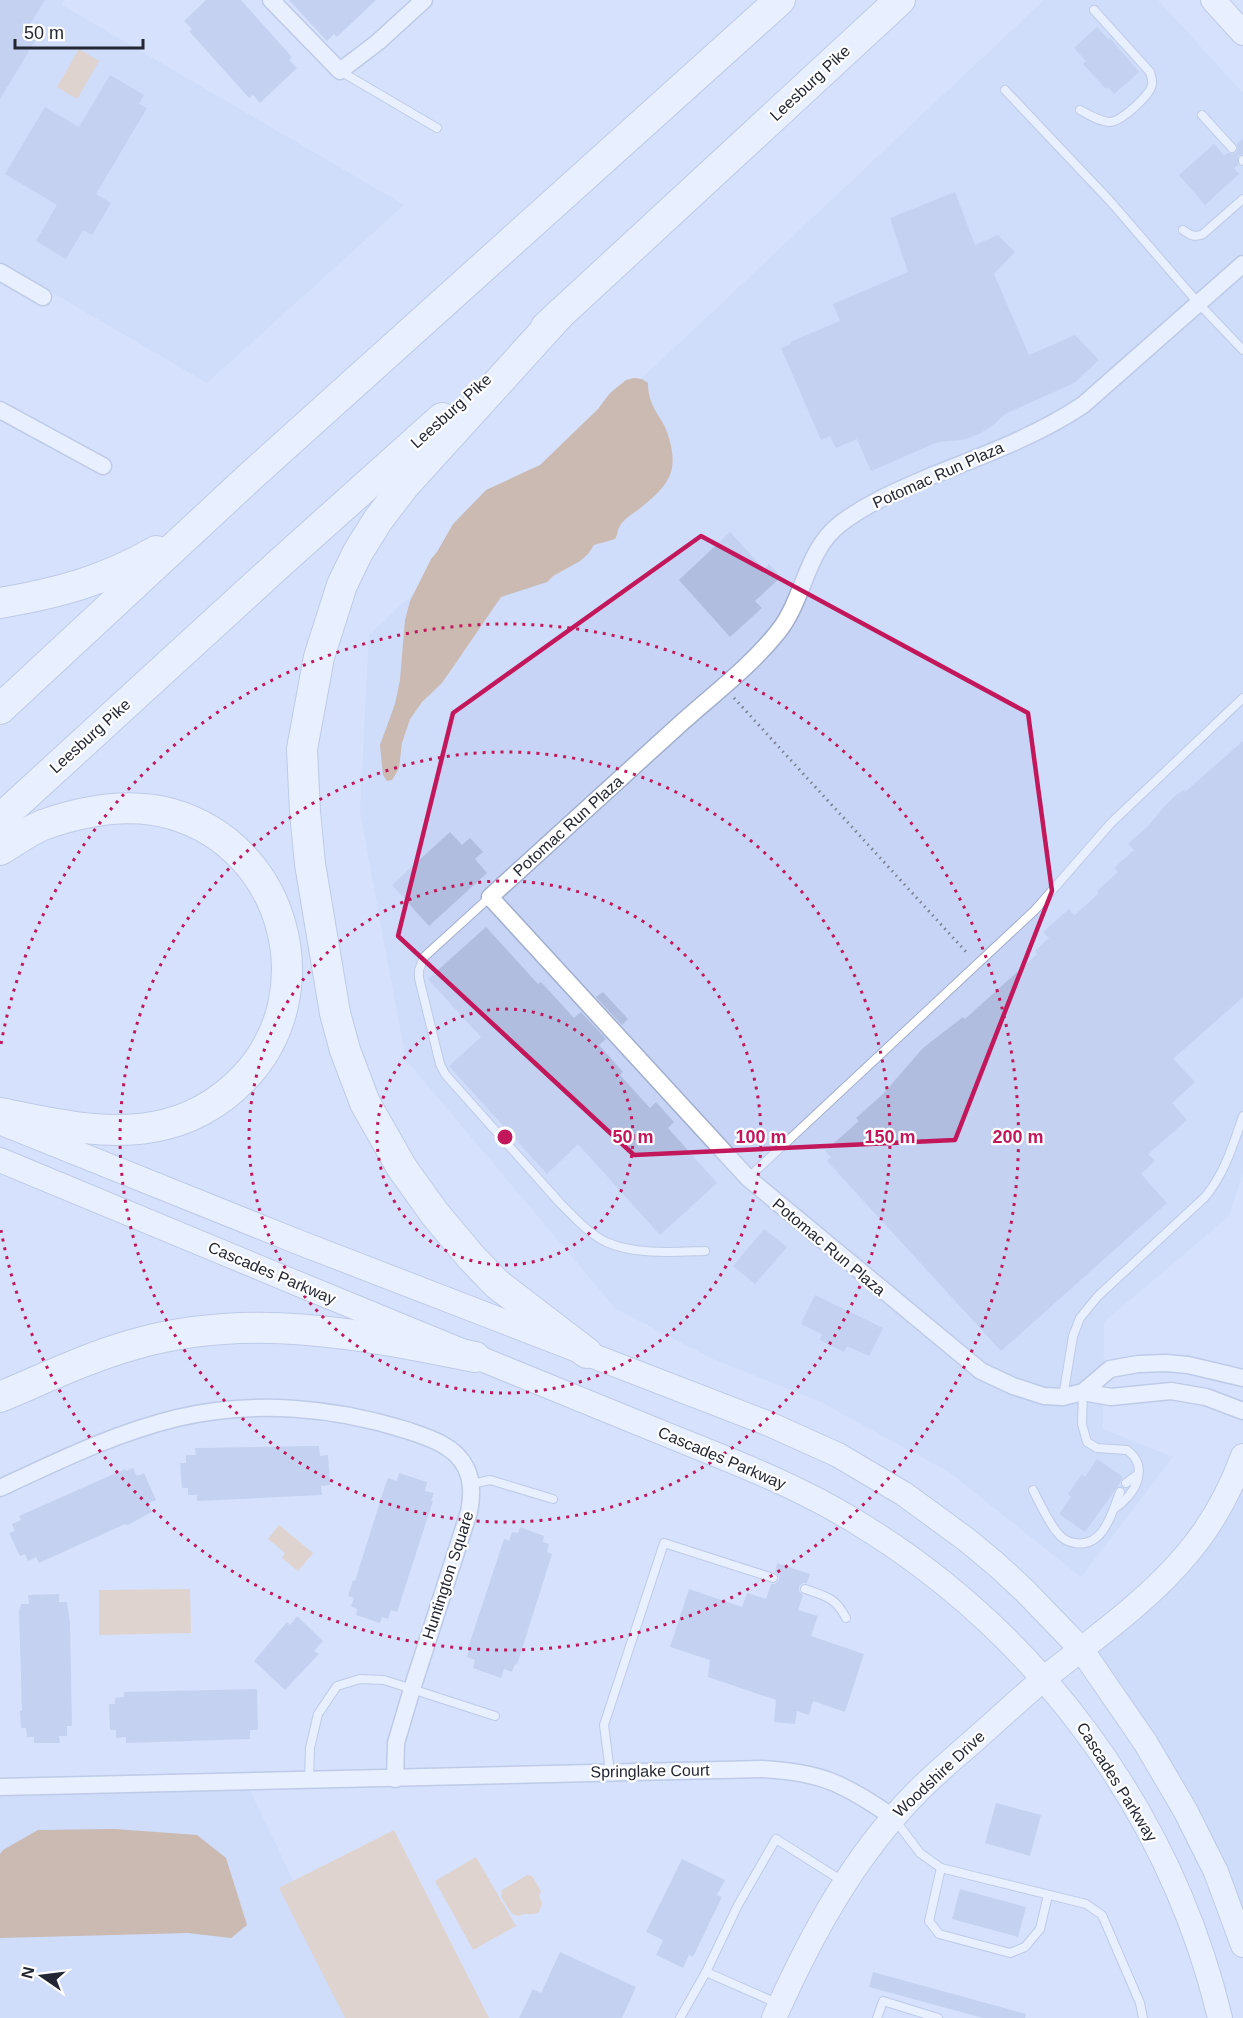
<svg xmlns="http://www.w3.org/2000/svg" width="1243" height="2018" viewBox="0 0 1243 2018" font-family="Arial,sans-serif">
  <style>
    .built { fill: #c7d4f5 }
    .green { fill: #ebc197 }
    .water { fill: #bd8954 }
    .building { fill: #b0bddf }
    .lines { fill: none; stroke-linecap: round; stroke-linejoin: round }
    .lane-casing { stroke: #a1aece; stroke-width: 10 }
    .street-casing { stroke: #a1aece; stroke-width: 19 }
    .secondary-casing { stroke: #a1aece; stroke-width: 26 }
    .highway-casing { stroke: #a1aece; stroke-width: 32 }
    .path { stroke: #787f93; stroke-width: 3; stroke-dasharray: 1.5 4.5; stroke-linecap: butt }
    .lane { stroke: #fff; stroke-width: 8 }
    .street { stroke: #fff; stroke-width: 16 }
    .secondary { stroke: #fff; stroke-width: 24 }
    .highway { stroke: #fff; stroke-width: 30 }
    .marked { fill: none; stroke: #c2185b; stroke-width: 4.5; stroke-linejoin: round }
    .ring { fill: none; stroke: #c2185b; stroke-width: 3; stroke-dasharray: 3 6 }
    .labels { text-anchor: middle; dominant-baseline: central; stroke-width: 4.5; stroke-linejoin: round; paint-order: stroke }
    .street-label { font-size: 16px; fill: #222733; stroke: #fff }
    .centre { fill: #c2185b; stroke: #fff; stroke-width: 3 }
    .ring-label { font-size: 18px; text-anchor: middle; font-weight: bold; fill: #c2185b; stroke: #fff; stroke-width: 4.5; stroke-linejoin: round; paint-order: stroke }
  </style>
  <rect width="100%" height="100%" fill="#d6e1fd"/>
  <g class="built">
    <polygon points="0,0 64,0 62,5 404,205 207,383 0,262"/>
    <polygon points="1044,0 1158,0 1243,93 1243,1172 1229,1216 1104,1322 1103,1429 1173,1457 1081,1577 949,1472 821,1402 713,1359 616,1309 406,1060 360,812 369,635"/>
    <polygon points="1243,1456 1243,1945 1230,1909 1081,1649 1144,1598"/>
    <polygon points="246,1782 359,2018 0,2018 0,1787"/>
  </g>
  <g class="green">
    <polygon points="79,49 99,61 77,99 57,87"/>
    <polygon points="279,1525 313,1553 298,1571 282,1558 285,1553 268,1539"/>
    <polygon points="190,1589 191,1633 99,1635 99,1590"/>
    <polygon points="394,1830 489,2018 345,2018 279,1888"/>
    <polygon points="476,1857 516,1926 473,1950 435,1881"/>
    <path d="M527,1875l5,1 9,15 -2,5 3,7 -3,9c-7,4 -13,0 -20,4l-7,-2 -11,-17 1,-7z"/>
  </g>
  <g class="water">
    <path d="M634,378l8,1 6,4c0,26 14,32 20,52 12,38 0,51 -30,75 -6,4 -15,10 -18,16 -3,4 -2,8 -5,13l-21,6 -6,9 -8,7 -27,15 -6,6 -46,15 -50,73 -10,14 -19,18 -12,17 -8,24 -3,25 -7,12 -5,1 -4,-6 -3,-30 15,-41 5,-24 5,-60 5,-19 21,-42 6,-7 16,-28 33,-34 54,-25 58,-56 12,-16 16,-13z"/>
    <polygon points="115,1829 197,1835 226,1858 247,1925 231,1938 188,1933 0,1938 0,1854 3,1850 38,1830"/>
  </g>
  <g class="building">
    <polygon points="0,0 45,0 26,31 37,38 0,99"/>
    <polygon points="206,0 241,0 292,57 289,60 297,68 260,103 253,95 249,98 189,31 192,29 184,21"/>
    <polygon points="289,0 376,0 337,37 334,34 327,41"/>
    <polygon points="1097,27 1108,39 1110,38 1139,72 1114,94 1108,87 1106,89 1083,64 1086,61 1074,48"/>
    <polygon points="110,75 144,95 139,104 147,108 96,194 111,203 92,235 83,230 66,259 36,241 57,205 5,174 45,107 79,127"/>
    <polygon points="1243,138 1243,154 1238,156 1238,165 1234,168 1239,174 1205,205 1179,175 1214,144 1224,156 1228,153 1233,154 1237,152 1237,144"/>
    <polygon points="955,192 975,245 998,235 1015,252 994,274 1029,355 1075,335 1099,360 1074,383 1005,414 992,426 979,434 962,440 938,442 871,471 857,439 836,448 830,436 821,440 781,348 791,344 790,342 840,321 833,304 908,272 890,218"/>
    <polygon points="730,532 764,569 769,564 781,577 755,601 762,608 730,637 679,580"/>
    <polygon points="1243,741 1243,997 1173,1059 1195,1082 1172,1103 1187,1120 1148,1154 1155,1161 1141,1174 1167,1203 1001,1351 827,1161 831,1157 825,1151 859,1121 856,1118 883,1094 923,1048 963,1017 965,1019 1037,954 1035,951 1049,938 1043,932 1069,909 1074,916 1099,893 1097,891 1118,872 1114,868 1134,850 1128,844 1148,826 1163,808 1176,795 1184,790 1185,792"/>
    <polygon points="450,832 462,845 470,838 483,852 475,859 487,873 429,926 392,885"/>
    <polygon points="486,927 538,984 541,982 574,1018 581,1012 606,1039 599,1045 623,1072 620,1075 650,1108 656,1102 674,1122 668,1128 717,1183 660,1235 578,1144 547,1174 449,1066 481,1037 428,979"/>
    <polygon points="603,992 628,1019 622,1025 596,997"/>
    <polygon points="764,1229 787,1247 755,1284 733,1266"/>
    <polygon points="815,1295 883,1328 869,1356 847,1346 844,1352 820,1340 822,1334 801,1324"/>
    <polygon points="311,1446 319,1446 320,1456 328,1455 330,1485 321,1486 322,1495 197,1501 197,1495 188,1495 188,1488 182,1488 180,1463 186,1463 186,1455 196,1455 195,1448"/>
    <polygon points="1097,1459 1123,1477 1118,1486 1085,1532 1059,1514 1071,1497 1068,1494 1082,1474 1085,1477"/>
    <polygon points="133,1468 137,1476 144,1473 156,1500 148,1503 152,1512 126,1526 125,1524 39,1563 36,1557 28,1561 25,1554 20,1556 9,1533 15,1531 12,1524 21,1520 19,1516 125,1469 126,1471"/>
    <polygon points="399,1473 427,1482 425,1491 434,1493 431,1501 433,1501 397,1612 391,1610 388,1619 382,1617 380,1623 356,1615 357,1609 351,1606 354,1598 348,1596 353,1580 355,1581 385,1486 388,1478 397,1481"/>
    <polygon points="520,1527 544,1536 543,1542 549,1544 547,1552 552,1554 517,1665 515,1664 512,1672 504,1669 501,1678 473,1668 475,1660 467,1657 469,1649 468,1648 504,1539 509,1541 512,1532 518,1533"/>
    <polygon points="777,1563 810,1574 807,1583 803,1583 799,1586 799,1591 803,1595 798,1610 818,1616 811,1636 864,1654 845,1712 813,1701 809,1715 797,1711 795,1724 774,1722 776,1700 708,1677 710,1660 670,1647 689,1589 742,1607 747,1593 766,1599 771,1584 775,1584 779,1580 779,1576 775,1572"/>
    <polygon points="59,1594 59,1602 67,1602 70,1623 72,1726 67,1726 67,1736 59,1736 60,1743 34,1743 34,1737 27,1737 26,1728 21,1728 20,1711 22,1711 19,1612 21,1604 29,1604 28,1595"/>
    <polygon points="297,1616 323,1641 314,1651 319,1654 285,1690 254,1661 287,1622 290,1625"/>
    <polygon points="257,1689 258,1730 250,1730 250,1739 126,1743 126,1737 116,1738 116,1730 110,1730 109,1704 115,1704 115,1698 124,1697 124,1692"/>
    <polygon points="996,1803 1041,1815 1030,1856 985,1843"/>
    <polygon points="682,1859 725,1880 717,1895 722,1897 693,1957 689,1955 683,1968 656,1955 663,1940 646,1932"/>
    <polygon points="960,1889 1026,1907 1018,1937 952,1919"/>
    <polygon points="560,1952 636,1987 622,2018 519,2018 533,1989 541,1993"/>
    <polygon points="873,1972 1026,2014 1025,2018 983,2018 869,1987"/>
  </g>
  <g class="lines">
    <g class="lane-casing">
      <g id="lane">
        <polyline points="340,71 437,128"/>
        <polyline points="1005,90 1110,201 1199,304 1243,350"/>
        <path d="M1080,110c9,5 20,12 30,12 12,-1 39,-26 42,-37 1,-4 -1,-9 -2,-13l-56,-62"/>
        <polyline points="1202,115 1232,148"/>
        <polyline points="1243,160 1243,161"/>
        <path d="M1183,230c7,5 12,8 20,4l40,-35"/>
        <path d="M490,897l-66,60 -5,13v8l21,86 5,10 115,129c14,14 28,30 46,39 29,13 68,10 99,9"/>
        <polyline points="748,1178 1035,910 1111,823 1243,698"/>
        <path d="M1083,1392l-1,32 5,18 10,6 30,2c24,17 7,46 -12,58"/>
        <path d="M1063,1397l10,-61 7,-18 18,-22 107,-99c20,-24 28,-52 38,-81"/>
        <polyline points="1126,1483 1137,1475"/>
        <polyline points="471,1484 490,1480 553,1499"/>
        <path d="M1033,1490c7,14 14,29 23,41 5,7 11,11 19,12 29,5 37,-31 45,-51"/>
        <path d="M805,1589c21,7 31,9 41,29"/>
        <polyline points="610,1772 604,1725 664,1543 773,1578"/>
        <polyline points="309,1780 310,1748 318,1714 337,1686 360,1679 384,1680 495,1716"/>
        <polyline points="895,1820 920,1853 941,1868 1086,1904 1102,1915 1140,2003 1143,2018"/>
        <polyline points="941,1868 929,1921 939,1934 1010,1953 1025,1947 1040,1929 1048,1895"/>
        <polyline points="706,1972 738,1905 776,1839 844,1882"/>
        <polyline points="680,2018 706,1972 779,2004"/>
        <polyline points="877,2018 883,2001 938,2018"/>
      </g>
    </g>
    <g class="street-casing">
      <g id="street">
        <polyline points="271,0 340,71 378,42 424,0"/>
        <path d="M1243,264l-160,141c-45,30 -96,49 -147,69 -34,15 -66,27 -96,50 -35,27 -36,77 -63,109 -28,35 -66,63 -99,93 -63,57 -125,114 -188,171l258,281 233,193 32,15 31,10 19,1 20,-5 28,5 60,-6 35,6 37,14"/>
        <polyline points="0,272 43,297"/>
        <polyline points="0,410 103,466"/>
        <polyline points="1083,1392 1110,1369 1138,1364 1166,1363 1188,1365 1243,1378"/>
        <path d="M0,1488c58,-27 115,-55 177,-70 75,-18 156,-11 229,12 21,7 49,15 60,38 7,14 6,29 3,44l-57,177 -16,54 -1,36"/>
        <path d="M0,1787l762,-18c61,3 81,15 131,48"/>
      </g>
    </g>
    <g class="secondary-casing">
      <g id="secondary">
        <polyline points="1213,0 1243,33"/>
        <polyline points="2,1123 298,1242 767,1423 838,1455 904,1494 967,1540 997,1565 1025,1591 1081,1649 1145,1742 1185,1810 1216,1872 1243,1945"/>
        <path d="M0,1160c159,66 319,133 479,198 65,27 131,53 196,80 60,24 122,48 178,82 183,110 317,290 367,498"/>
        <path d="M774,2018c37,-83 80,-163 145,-228 19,-19 40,-36 60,-54 23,-20 45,-41 68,-60 48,-38 101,-75 140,-122 24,-28 43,-63 56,-98"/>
      </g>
    </g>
    <g class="highway-casing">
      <g id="highway">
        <polyline points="561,313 404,486 378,520 358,552 342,585 319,657 302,749 305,812 310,864 335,1013 345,1050 365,1103 402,1168 435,1214 471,1257 497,1284 587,1353"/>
        <polyline points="546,327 900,0"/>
        <path d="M0,603c58,-10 104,-22 156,-52"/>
        <polyline points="0,709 252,475 780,0"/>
        <polyline points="0,819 280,563 442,418"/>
        <path d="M0,850c14,-8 28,-19 43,-25 42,-15 86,-23 129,-11 114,33 153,179 72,264 -25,26 -56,43 -91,49 -51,9 -103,-4 -153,-14"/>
        <path d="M0,1397c43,-18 86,-39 132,-52 116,-34 228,-11 343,12"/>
      </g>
    </g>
    <polyline class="path" points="734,698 968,954"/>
    <use href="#lane" class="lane"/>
    <use href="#street" class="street"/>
    <use href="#secondary" class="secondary"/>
    <use href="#highway" class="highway"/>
  </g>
  <path d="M0 0H1243V2018H0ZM701,536l327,177 24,178 -97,249 -321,15 -236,-219 55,-223z" fill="#d6e1fd" fill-opacity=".55" fill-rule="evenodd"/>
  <path class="marked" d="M701,536l327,177 24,178 -97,249 -321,15 -236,-219 55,-223z"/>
  <g class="ring">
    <circle cx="505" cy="1137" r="128"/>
    <circle cx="505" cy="1137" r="256"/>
    <circle cx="505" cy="1137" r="385"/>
    <path d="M1 1044A513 513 0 1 1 1 1230"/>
  </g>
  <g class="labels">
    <g class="street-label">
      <text transform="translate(810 83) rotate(-43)">Leesburg Pike</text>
      <text transform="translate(451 411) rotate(-42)">Leesburg Pike</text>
      <text transform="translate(938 475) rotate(-24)">Potomac Run Plaza</text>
      <text transform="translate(90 736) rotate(-42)">Leesburg Pike</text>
      <text transform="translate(568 826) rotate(-42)">Potomac Run Plaza</text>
      <text transform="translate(829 1247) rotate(40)">Potomac Run Plaza</text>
      <text transform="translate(272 1273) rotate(23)">Cascades Parkway</text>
      <text transform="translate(722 1458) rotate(23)">Cascades Parkway</text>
      <text transform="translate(448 1575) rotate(-72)">Huntington Square</text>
      <text transform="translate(650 1771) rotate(-1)">Springlake Court</text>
      <text transform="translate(939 1774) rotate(-43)">Woodshire Drive</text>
      <text transform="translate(1117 1782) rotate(58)">Cascades Parkway</text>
    </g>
  </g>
  <circle cx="505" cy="1137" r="9" class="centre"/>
  <g class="ring-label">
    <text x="633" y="1143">50 m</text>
    <text x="761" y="1143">100 m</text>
    <text x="890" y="1143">150 m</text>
    <text x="1018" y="1143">200 m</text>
  </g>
  <g transform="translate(42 1976) rotate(284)" stroke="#ffffff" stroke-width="4.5" paint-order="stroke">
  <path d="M0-4.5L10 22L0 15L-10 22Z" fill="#222733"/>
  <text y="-9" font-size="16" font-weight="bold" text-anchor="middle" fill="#222733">N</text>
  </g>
  <path d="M15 39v9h128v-9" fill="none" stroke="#222733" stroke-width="3"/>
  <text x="24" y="39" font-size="18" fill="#222733" stroke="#ffffff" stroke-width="4.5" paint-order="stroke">50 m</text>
</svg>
